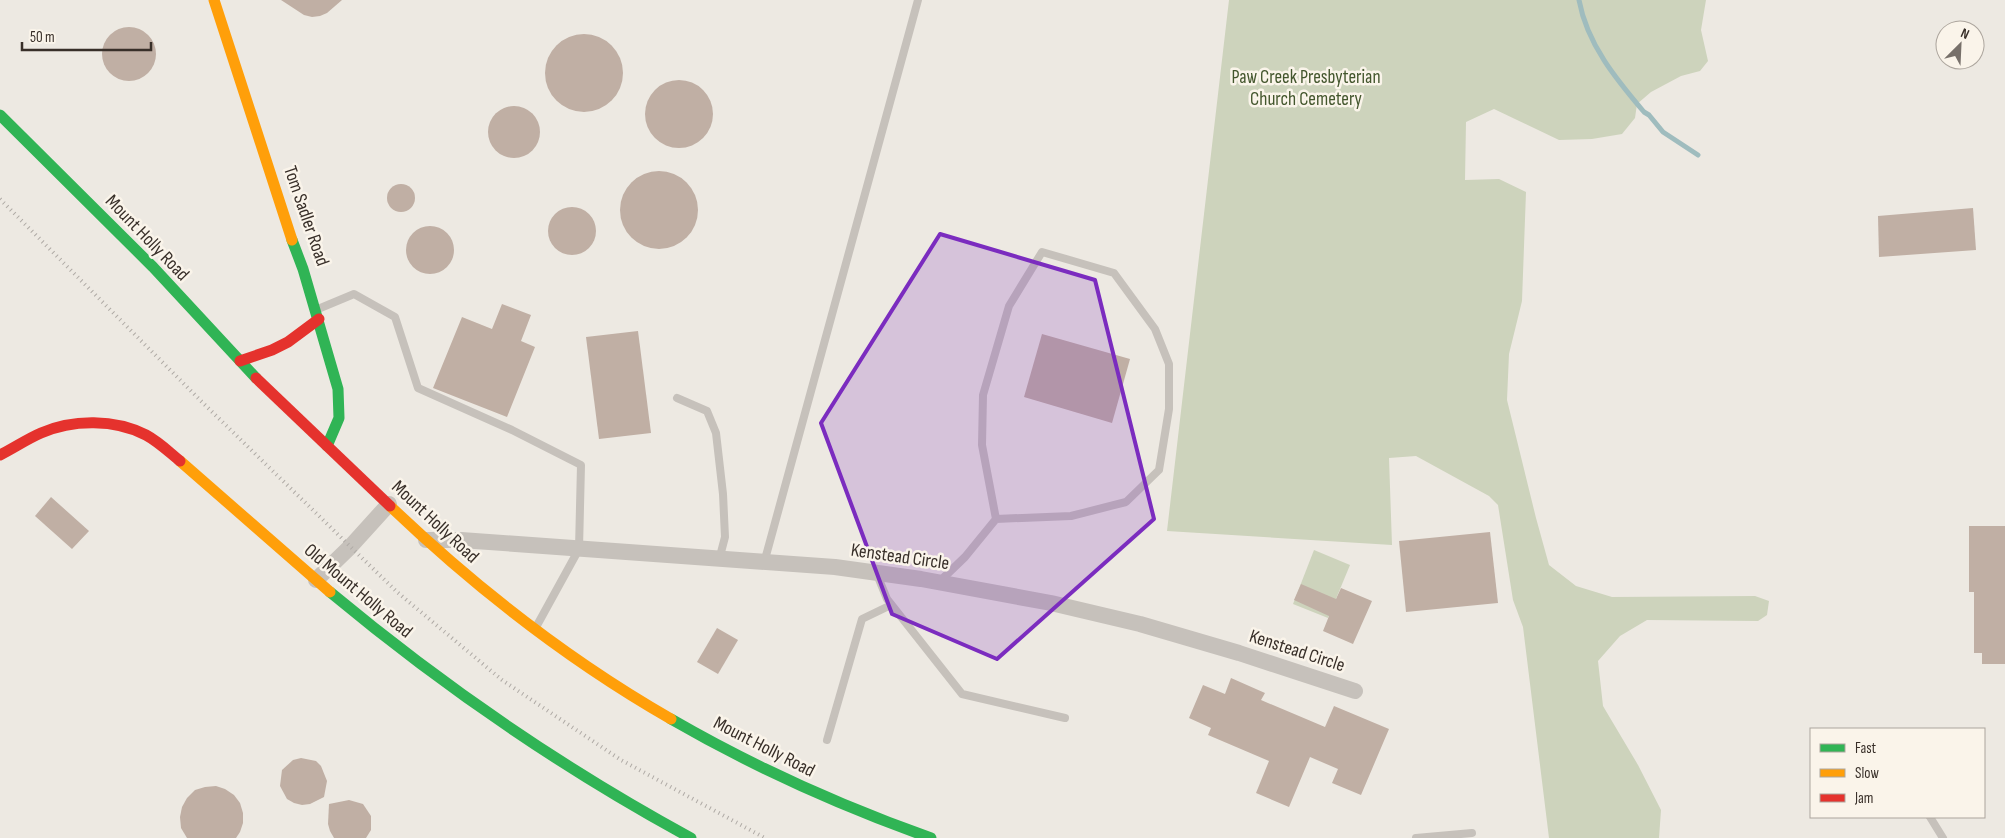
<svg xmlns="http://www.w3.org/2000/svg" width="2005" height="838" viewBox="0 0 2005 838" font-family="'Sofia Sans Condensed',sans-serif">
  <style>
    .green { fill: #cdd3bc }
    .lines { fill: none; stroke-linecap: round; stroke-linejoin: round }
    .stream { stroke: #9fbcbe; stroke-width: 5 }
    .building { fill: #c0afa4 }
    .lane { stroke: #c6c1bb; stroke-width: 8 }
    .street { stroke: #c6c1bb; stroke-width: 16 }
    .fast { stroke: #30b455; stroke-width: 11 }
    .slow { stroke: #ff9f0a; stroke-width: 11 }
    .jam { stroke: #e5322d; stroke-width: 11 }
    .rail { stroke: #afaaa5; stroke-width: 4; stroke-dasharray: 1 4; stroke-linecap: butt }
    .marked { fill: #7b2cbf; fill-opacity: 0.2; stroke: #7b2cbf; stroke-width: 4; stroke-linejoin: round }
    .labels { text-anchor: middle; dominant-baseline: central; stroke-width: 5; stroke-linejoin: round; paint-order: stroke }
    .park-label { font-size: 19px; fill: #43562d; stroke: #faf4ea }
    .street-label { font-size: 19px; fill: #382f29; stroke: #faf4ea }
  </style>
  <rect width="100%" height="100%" fill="#ede9e2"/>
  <g class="green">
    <polygon points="1229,0 1706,0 1701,30 1708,61 1700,71 1681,76 1651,92 1637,104 1635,118 1622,134 1592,139 1559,140 1494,109 1466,122 1465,180 1499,179 1526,192 1522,301 1509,354 1507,400 1536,518 1549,565 1576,586 1612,597 1755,596 1769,601 1767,615 1758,621 1647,620 1620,636 1598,661 1603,706 1638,765 1661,810 1659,838 1549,838 1523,627 1513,600 1498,505 1489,496 1416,456 1389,458 1392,545 1167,531"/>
    <polygon points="1314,550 1350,565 1328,618 1293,604"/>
  </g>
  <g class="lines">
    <path class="stream" d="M1579,0c8,44 37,79 65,112l5,3 14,17 35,23"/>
  </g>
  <g class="building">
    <polygon points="281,0 342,0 327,13 320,16 312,17 304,15"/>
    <circle cx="129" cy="54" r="27"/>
    <circle cx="584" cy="73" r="39"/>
    <circle cx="679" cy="114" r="34"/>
    <circle cx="514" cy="132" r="26"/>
    <circle cx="659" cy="210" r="39"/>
    <circle cx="401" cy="198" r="14"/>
    <circle cx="572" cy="231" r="24"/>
    <polygon points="1973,208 1976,250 1879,257 1878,216"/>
    <circle cx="430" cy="250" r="24"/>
    <polygon points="502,304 531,315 521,341 535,347 507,417 433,388 462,317 492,329"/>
    <polygon points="638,331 651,433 599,439 586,337"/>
    <polygon points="1042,334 1130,359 1112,423 1024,397"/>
    <polygon points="51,497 89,531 72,549 35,516"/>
    <polygon points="1969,526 2005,526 2005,664 1982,664 1982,653 1974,653 1974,592 1969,592"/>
    <polygon points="1490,532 1498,603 1406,612 1399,541"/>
    <polygon points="1301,584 1336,599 1341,588 1372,601 1353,644 1323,631 1329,616 1294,600"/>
    <polygon points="717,628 738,640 718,674 697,662"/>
    <polygon points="1231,678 1265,693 1261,700 1325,727 1334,706 1389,729 1361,795 1332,783 1338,769 1310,757 1289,807 1256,793 1269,761 1208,735 1211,728 1189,718 1203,685 1225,694"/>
    <polygon points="301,758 316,761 321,766 327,781 324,797 310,804 302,805 294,803 287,799 280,786 282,770 293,760"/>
    <polygon points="216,786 225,789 234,795 240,803 243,813 243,823 240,832 236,838 187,838 181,828 180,817 182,807 187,798 195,790 205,787"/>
    <polygon points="349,800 363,804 371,816 371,830 366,838 334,838 330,831 328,824 329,804"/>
  </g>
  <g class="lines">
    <g class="lane">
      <polyline points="318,309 354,294 395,317 418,388 512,430 581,465 579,549 535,629"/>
      <polyline points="677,398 707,411 716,433 723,494 725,537 719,560"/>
      <polyline points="764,563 918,0"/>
      <polyline points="876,572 887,599 962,694 1065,718"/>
      <polyline points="939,582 965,557 996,519 982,445 983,395 1009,306 1042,252 1114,273 1155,329 1169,364 1169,409 1159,470 1126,502 1071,516 996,519"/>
      <polyline points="827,740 862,619 891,605"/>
      <polyline points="1930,817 1943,838"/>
      <polyline points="1416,838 1472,833"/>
    </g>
    <g class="street">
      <polyline points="426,540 461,540 835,567 921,579 1051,603 1140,624 1239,653 1355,691"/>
      <polyline points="316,580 350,547 389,504"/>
    </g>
    <g class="fast">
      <polyline points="0,115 153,267 256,378"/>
      <polyline points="292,240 303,269 338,389 339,418 327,446"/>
      <path d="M330,592c113,94 232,176 361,246"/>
      <path d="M671,719c83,48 170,87 260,119"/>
    </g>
    <g class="slow">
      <polyline points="214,0 292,240"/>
      <polyline points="180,461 330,592"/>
      <path d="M390,506c86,82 178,154 281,213"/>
    </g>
    <g class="jam">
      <polyline points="240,361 272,350 288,342 319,319"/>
      <polyline points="256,378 390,506"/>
      <path d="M0,455c14,-7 27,-16 41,-22 32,-14 74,-14 105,2 13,7 23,17 34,26"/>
    </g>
    <polyline class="rail" points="0,199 203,403 397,592 502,680 621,760 765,838"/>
  </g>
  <path class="marked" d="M940,234l155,46 59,239 -157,140 -105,-45 -71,-191z"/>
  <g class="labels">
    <g class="park-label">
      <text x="1306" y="77">Paw Creek Presbyterian<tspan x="1306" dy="22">Church Cemetery</tspan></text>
    </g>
    <g class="street-label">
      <text transform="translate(306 216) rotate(71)">Tom Sadler Road</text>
      <text transform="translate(147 238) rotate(46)">Mount Holly Road</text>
      <text transform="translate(435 522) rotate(43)">Mount Holly Road</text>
      <text transform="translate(900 557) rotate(8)">Kenstead Circle</text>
      <text transform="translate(358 591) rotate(40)">Old Mount Holly Road</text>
      <text transform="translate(1297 651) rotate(18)">Kenstead Circle</text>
      <text transform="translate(764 747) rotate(27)">Mount Holly Road</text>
    </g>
  </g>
  <rect x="1810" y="728" width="175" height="90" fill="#faf4ea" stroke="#aca59d"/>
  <rect x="1820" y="744" width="25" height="8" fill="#30b455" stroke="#aca59d"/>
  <text x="1855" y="753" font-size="15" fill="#382f29">Fast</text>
  <rect x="1820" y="769" width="25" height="8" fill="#ff9f0a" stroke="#aca59d"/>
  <text x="1855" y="778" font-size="15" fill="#382f29">Slow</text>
  <rect x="1820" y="794" width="25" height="8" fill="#e5322d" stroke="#aca59d"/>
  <text x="1855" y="803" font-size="15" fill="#382f29">Jam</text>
  <g transform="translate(1960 45) rotate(24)"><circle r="24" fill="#faf4ea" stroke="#aca59d"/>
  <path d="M0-4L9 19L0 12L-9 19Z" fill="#77706a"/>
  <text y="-8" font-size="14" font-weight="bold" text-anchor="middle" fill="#382f29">N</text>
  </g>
  <path d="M22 42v8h129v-8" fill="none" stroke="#382f29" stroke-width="2.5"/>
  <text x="30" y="42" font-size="15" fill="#382f29" stroke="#faf4ea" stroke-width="4" paint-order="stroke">50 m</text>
</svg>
